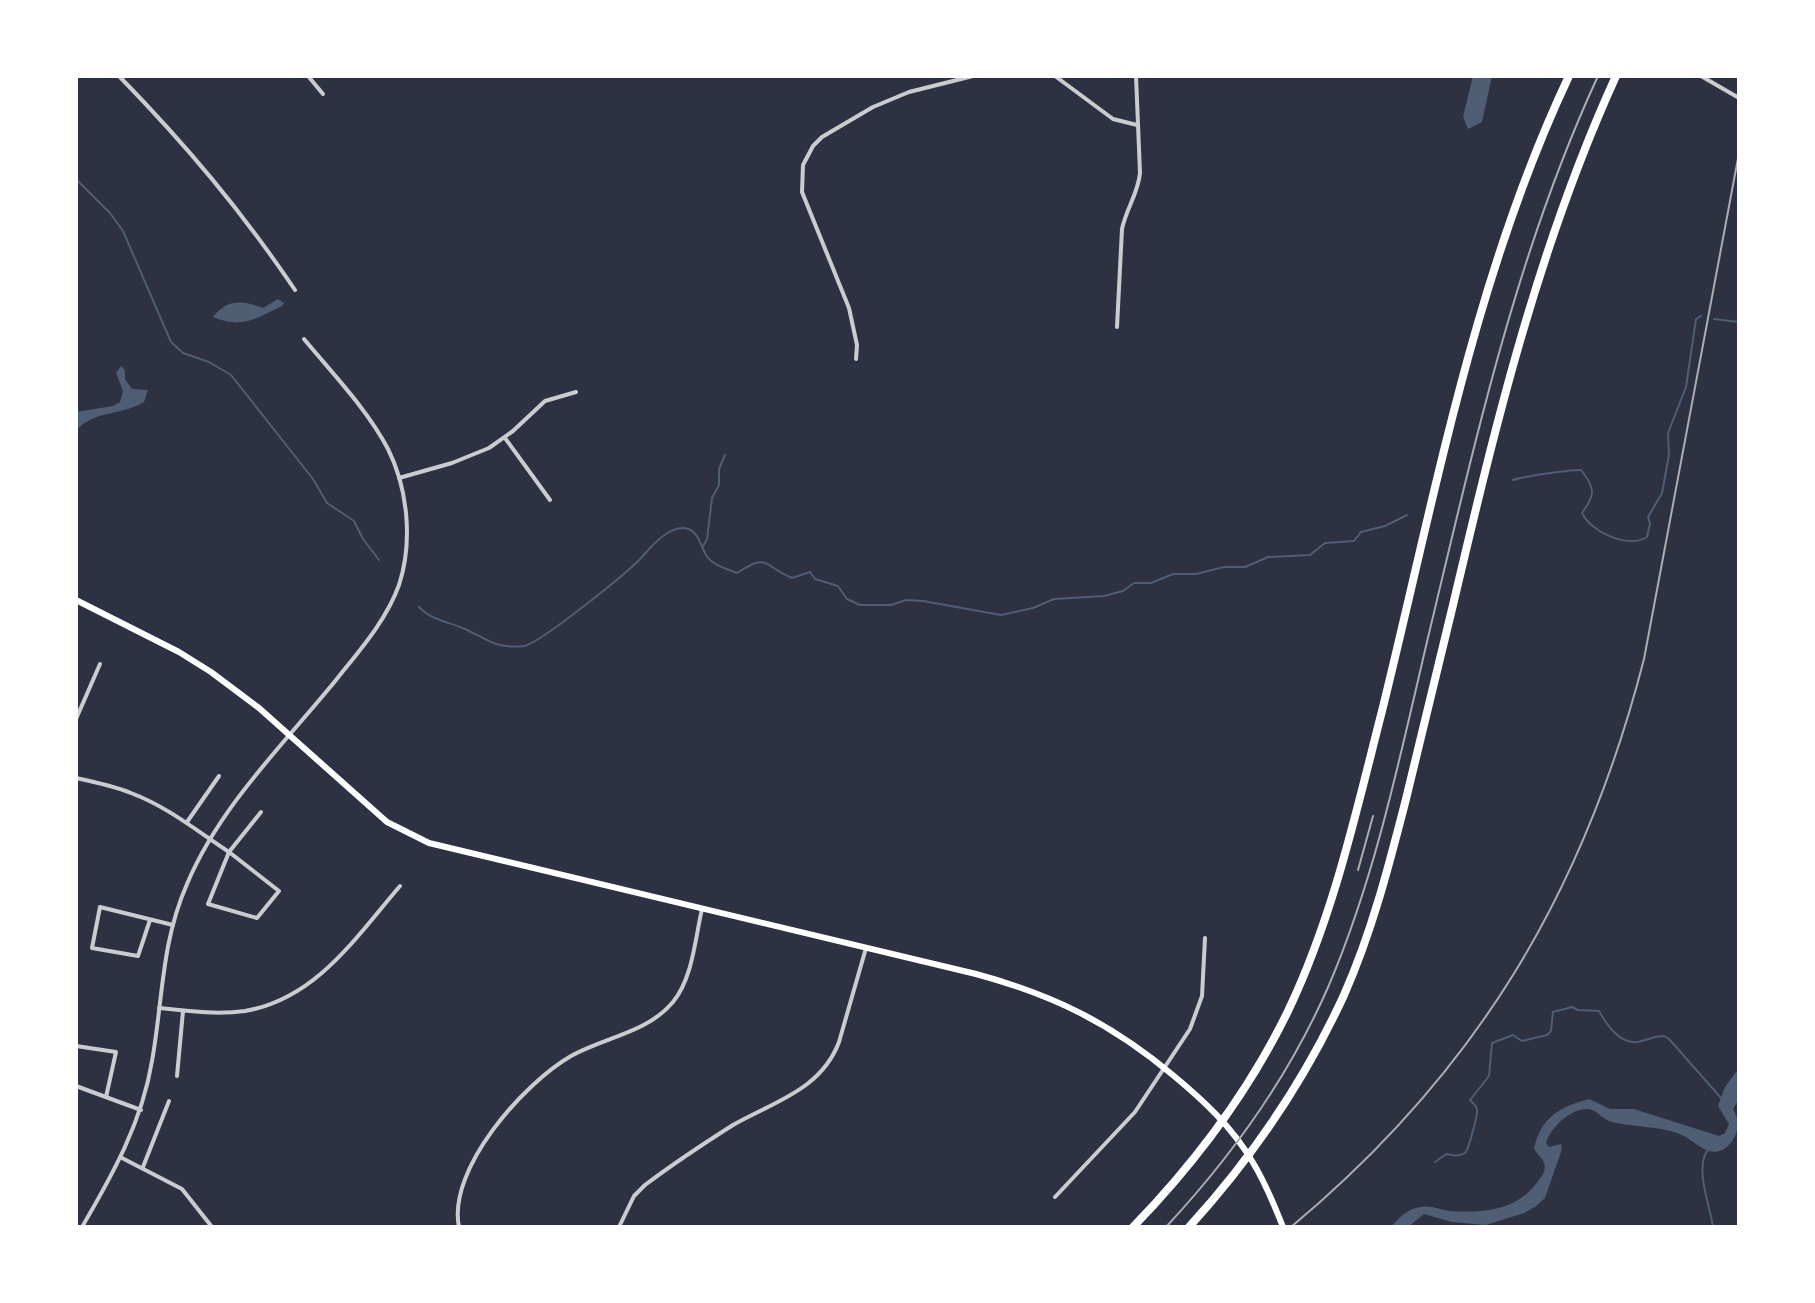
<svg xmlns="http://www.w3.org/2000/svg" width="1815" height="1303" viewBox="0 0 1815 1303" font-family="Commissioner,sans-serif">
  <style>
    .water { fill: #4f5d75 }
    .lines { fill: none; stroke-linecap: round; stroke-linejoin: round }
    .stream { stroke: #4f5d75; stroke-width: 2 }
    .minor { stroke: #caccd0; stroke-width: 4 }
    .secondary { stroke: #fff; stroke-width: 6 }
    .motorway { stroke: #fff; stroke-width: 8 }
    .rail { stroke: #abadb3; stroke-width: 2 }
  </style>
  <rect width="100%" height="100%" fill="#2d3142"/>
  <g class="water">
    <polygon points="1473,76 1492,76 1482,122 1468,129 1463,117"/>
    <path d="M278,299l6,4 -2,3c-27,13 -40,23 -69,11 15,-19 30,-16 50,-9z"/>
    <path d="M121,366l4,4v9l7,10 16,1 -4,12c-23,14 -46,7 -68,28v-18l37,-6 7,-4 3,-11 -7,-18z"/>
    <path d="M1739,1068v31l-6,10c13,20 -5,48 -24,42 -10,-3 -18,-12 -27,-16 -23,-10 -50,-7 -73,-14 -8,-3 -13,-12 -21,-12 -18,0 -37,18 -42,34l3,4 12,-3 1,5 -17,49 -10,9 -11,6 -38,12 -34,-3 -28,-8 -16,13h-17c8,-9 17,-19 30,-20 11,-2 19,3 30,4 31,2 63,0 84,-26 5,-6 12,-14 9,-22 -2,-6 -8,-9 -10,-15 8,-32 26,-41 55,-49l21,10h24l85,27 6,-3 4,-9 -11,-18 7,-19z"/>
  </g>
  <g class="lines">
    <g class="stream">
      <polyline points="76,179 110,213 123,231 171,342 183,353 209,362 231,375 313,479 327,503 354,521 363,539 379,560"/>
      <polyline points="1714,319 1739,322"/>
      <path d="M1513,480c7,-3 60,-11 68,-10 15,19 14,25 1,43 9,19 46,36 65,24l3,-13 -2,-7 14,-24 7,-38 -1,-22 18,-46 10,-68 5,-3"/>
      <polyline points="703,546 707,539 712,498 719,485 719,469 725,455"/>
      <path d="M419,607c13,14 32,15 48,23 23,11 30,19 57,16 15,-2 103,-73 116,-87 11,-12 27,-32 44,-31 15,2 16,17 22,27 6,10 21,14 31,18 32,-21 26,-7 55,5l18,-6 5,7 23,7 9,13 13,6h31l15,-5 17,1 78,14 32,-7 21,-9 50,-3 19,-5 11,-8h17l22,-9h23l28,-7h21l23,-10 42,-2 15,-12 29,-2 7,-9 24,-6 22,-11"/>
      <path d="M1707,1151c-12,18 3,55 6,76"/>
      <path d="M1435,1162l11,-8c7,1 13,3 19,-1 3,-2 13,-38 12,-43 0,-4 -4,-7 -7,-10l19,-24 3,-33 21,-8 9,6 25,-6 4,-4 2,-19 19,-5 6,3 21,1c8,14 20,33 39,31 9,-2 16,-6 26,-6l5,3 53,60"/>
    </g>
    <g class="minor">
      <path d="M119,76c67,69 122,134 176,214"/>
      <polyline points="308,76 323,94"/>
      <polyline points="1055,76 1113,119 1137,125"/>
      <polyline points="1701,76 1739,98"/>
      <path d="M1117,327l5,-98c4,-20 16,-35 18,-56l-4,-97"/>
      <polyline points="856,359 857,345 849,308 802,192 803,165 813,146 822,137 873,107 909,92 973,76"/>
      <polyline points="505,438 550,500"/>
      <polyline points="399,478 452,463 489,448 513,431 545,401 576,392"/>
      <polyline points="76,719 100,664"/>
      <path d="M76,778c19,4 38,8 55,15 37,14 66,38 98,59l-21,52 49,14 22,-27 -50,-39 32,-40"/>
      <polyline points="187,822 219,776"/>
      <polyline points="150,920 138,956 92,948 100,907 173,925"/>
      <path d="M159,1008c28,3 58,7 86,3 71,-12 111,-74 155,-125"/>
      <polyline points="76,1046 116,1052 106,1097"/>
      <polyline points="177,1076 183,1011"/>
      <polyline points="76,1086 141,1110"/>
      <polyline points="122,1158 182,1189 212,1227"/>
      <polyline points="143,1167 169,1101"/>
      <polyline points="1055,1197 1135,1112 1190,1029 1202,996 1205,938"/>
      <path d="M82,1227c31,-53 60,-105 70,-166 11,-61 9,-118 35,-177 33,-78 96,-139 149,-204 23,-29 50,-59 63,-95 14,-43 9,-96 -11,-136 -21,-40 -55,-75 -84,-110"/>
      <path d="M459,1227c-12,-58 65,-144 112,-171 34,-19 76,-23 102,-54 20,-25 22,-63 29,-93"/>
      <path d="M619,1227l15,-31 11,-11c28,-21 58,-41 88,-60 40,-23 88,-35 106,-83l27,-94"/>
    </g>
    <path class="secondary" d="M76,600l103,52 32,20 48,36 128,114 42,21 547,131c78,21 136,50 198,102 30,25 58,51 78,85 13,21 22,43 31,66"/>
    <g class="motorway">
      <path d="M1133,1227c62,-64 117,-137 156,-218 45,-95 67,-197 93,-298 53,-214 92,-434 187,-635"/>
      <path d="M1189,1227c63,-69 116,-147 155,-232 28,-63 45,-130 62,-196 16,-65 31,-129 47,-194 43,-182 85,-358 163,-529"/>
    </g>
    <g class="rail">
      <polyline points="1358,870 1373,816"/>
      <path d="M1166,1227c67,-72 124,-152 163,-242 49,-115 73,-239 102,-360 45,-187 86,-374 167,-549"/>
      <path d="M1291,1227c186,-155 293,-335 353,-568l95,-506"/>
    </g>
  </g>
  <rect width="1815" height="1303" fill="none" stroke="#ffffff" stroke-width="156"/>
</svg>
